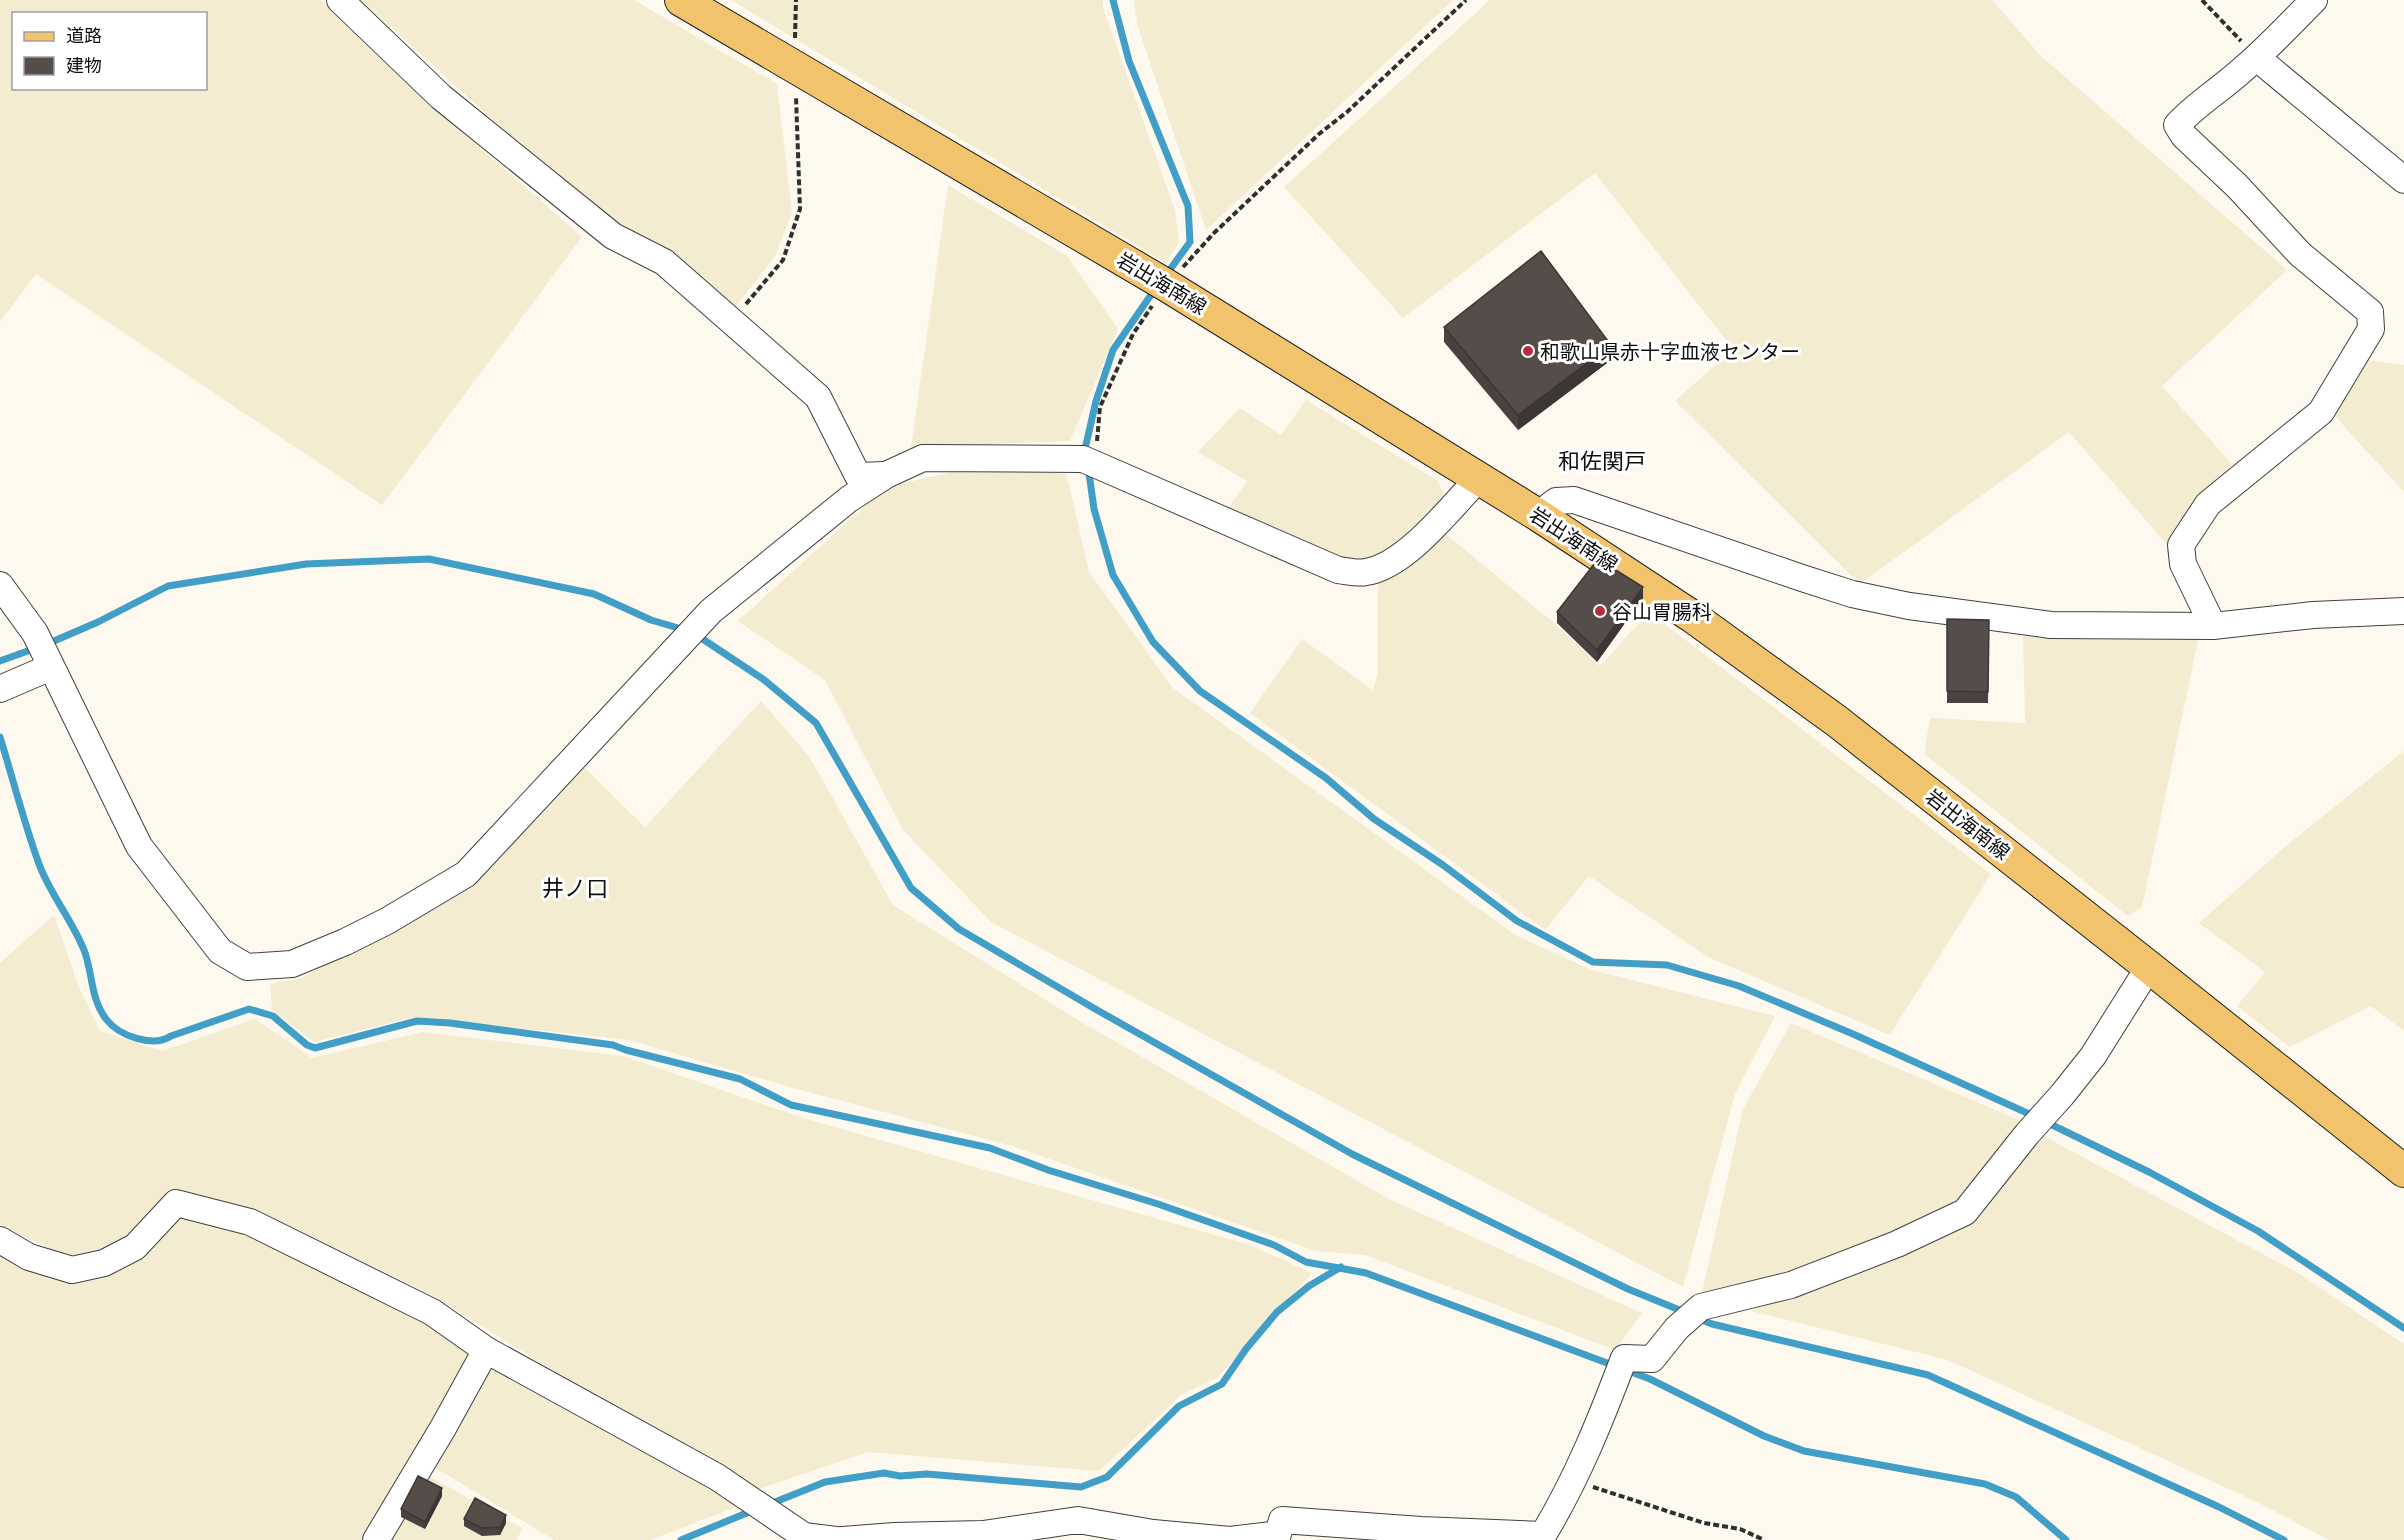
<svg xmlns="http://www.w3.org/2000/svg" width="2404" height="1540" viewBox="0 0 2404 1540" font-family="'Noto Serif','Noto Sans JP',serif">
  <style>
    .farmland { fill: #f3ecd0; fill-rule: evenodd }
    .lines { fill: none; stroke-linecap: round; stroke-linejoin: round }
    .stream { stroke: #419ec6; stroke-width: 7 }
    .minor-casing { stroke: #404040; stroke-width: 28 }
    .major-casing { stroke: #1e1e1e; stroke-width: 34 }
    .path { stroke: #2f2f2f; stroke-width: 4; stroke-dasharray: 6 3; stroke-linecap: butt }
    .minor { stroke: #fff; stroke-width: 26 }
    .major { stroke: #f1c36c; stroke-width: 32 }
    .wall { fill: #494240 }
    .shaded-wall { fill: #3c3634 }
    .building { fill: #554d4a; stroke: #3c3634; stroke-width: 1.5 }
    .poi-dot { fill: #b62d41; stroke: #fff; stroke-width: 2 }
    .labels { text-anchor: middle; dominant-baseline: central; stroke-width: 6; stroke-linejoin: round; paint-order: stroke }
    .street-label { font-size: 20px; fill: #0d0d0d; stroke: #fff }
    .poi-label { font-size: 20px; fill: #0d0d0d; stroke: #fff; text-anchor: start }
    .quarter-label { font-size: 22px; fill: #0d0d0d; stroke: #fff }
  </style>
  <rect width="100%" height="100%" fill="#fef9ee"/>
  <g class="farmland">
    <path d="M0,0h321l111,106 150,131 -200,268 -346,-231 -36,48zM14,14h192v74h-192z"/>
    <polygon points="361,0 634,0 777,84 792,213 774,258 732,311 609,225"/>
    <polygon points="731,0 1103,0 1103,8 1175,210 1179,242 1166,263"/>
    <polygon points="1134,0 1453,0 1206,230 1137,24"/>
    <polygon points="1490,0 1992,0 2041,56 2287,270 2162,386 2232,464 2171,549 2069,432 1860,584 1675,401 1733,349 1595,173 1403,318 1284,187"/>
    <polygon points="948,185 1067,256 1118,329 1070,441 911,447"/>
    <polygon points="2366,360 2404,365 2404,492 2332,413"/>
    <polygon points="1306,400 1438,481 1446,501 1402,543 1376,559 1352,560 1318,552 1226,511 1247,481 1198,452 1240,408 1281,435"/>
    <polygon points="1065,467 1089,572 1173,688 1517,936 1592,970 1775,1016 1735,1094 1683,1287 991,922 903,830 825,680 738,621 886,487 957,471"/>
    <polygon points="1443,532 1554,623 1600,666 1649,612 1991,874 1890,1035 1708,957 1589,876 1545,930 1250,713 1302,639 1373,690 1378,673 1378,578"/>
    <polygon points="2023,633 2199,636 2142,907 2128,916 1924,754 1930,718 2025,723"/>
    <polygon points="761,701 809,756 893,905 1078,1020 1389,1199 1642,1313 1615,1350 1365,1255 1316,1251 1012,1146 797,1089 629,1040 415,1017 314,1042 272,1010 270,984 304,977 469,882 584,767 645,827"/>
    <polygon points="2404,751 2404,1031 2371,1006 2290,1047 2237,1006 2265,972 2199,923 2287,845"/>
    <polygon points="54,915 79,987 100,1031 162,1051 255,1019 312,1058 423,1032 623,1056 803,1118 1250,1245 1312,1273 1218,1377 1180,1396 1099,1471 868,1452 750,1492 428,1293 265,1215 168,1191 131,1238 76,1261 0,1225 0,963"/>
    <polygon points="1791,1023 2026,1123 1955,1207 1787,1276 1702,1292 1743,1109"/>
    <polygon points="2040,1134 2300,1274 2404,1344 2404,1540 2329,1540 2257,1502 1948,1360 1751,1311 1975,1221"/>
    <polygon points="177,1214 241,1229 426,1318 475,1354 363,1540 0,1540 0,1252 64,1280"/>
    <polygon points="491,1363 742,1505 650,1540 554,1540 431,1465"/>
    <polygon points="422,1472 522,1528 517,1540 383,1540"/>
  </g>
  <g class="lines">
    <g class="stream">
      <polyline points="1113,0 1129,61 1188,206 1190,242 1166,275"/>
      <polyline points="1086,455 1085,449 1096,401 1113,350 1155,289"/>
      <polyline points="1088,466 1094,509 1113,575 1153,642 1200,691 1326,778 1374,819 1443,865 1517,921 1593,962 1667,965 1739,986 1853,1034 2036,1117"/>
      <polyline points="695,634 763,679 816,723 911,888 959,929 1097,1010 1352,1154 1628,1289 1687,1313"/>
      <polyline points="47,644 98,622 168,586 306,564 429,559 594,594 651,620 685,630"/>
      <polyline points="0,661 36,648"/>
      <path d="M0,737c13,42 24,86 39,127 11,30 33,56 45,86 9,23 6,48 22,69 13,17 47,29 65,17l78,-27 24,7 34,29 8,3 102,-27 33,2 163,22 13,5 114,29 51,26 199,43 58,22 110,34 116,41 32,17 60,11 284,106 114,57 40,15 181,33 31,13 50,43"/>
      <polyline points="2046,1122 2149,1172 2258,1231 2404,1328"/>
      <polyline points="1697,1318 1712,1324 1928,1375 2219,1507 2284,1540"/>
      <polyline points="770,1504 825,1482 884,1473 900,1476 927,1474 1081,1487 1107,1477 1179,1406 1222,1384 1246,1349 1277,1312 1309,1286 1341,1267"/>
      <polyline points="681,1540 754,1510"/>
    </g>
    <g class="minor-casing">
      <g id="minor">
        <polyline points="340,0 441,97 613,236 664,262 818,397 858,476 886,475"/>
        <polyline points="2257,58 2404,180"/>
        <polyline points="1538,515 1556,501 1574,500 1802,578 1852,594 1909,606 2051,625 2213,626 2313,615 2404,611"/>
        <path d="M0,585l35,48 104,213 81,105 27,16 45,-3 53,-22 42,-21 79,-47 245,-263 138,-112 37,-24 37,-17 160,1 255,111c9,1 19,4 28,2 40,-6 85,-65 113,-94"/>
        <path d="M2213,626l-30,-62 -2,-19 27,-41 113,-92 50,-83 -1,-17 -70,-58 -63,-68 -53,-50 -7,-11c19,-21 43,-35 64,-54 26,-22 49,-47 73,-71"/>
        <polyline points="0,689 51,667"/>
        <polyline points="0,1240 29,1257 72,1270 104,1263 135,1247 176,1203 250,1222 432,1312 486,1350 717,1477 804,1536 836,1540"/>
        <polyline points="376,1540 443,1428 486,1350"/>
        <path d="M843,1540l51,-4 89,-2 95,-14 75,13 77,7 48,-6 4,-14 139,10 122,5c34,-56 58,-116 81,-177l28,1 25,-31 24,-21 90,-22 106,-41 68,-32 62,-78 35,-39 31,-39 56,-89"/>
      </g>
    </g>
    <g class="major-casing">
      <polyline id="major" points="681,0 1166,285 1538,515 1693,617 1838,722 2149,967 2404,1171"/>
    </g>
    <g class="path">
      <polyline points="2202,0 2241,41"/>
      <polyline points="795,38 796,0"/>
      <polyline points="1183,267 1214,233 1319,134 1347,112 1466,0"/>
      <polyline points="746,304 783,260 800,209 796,97"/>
      <polyline points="1097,441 1100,407 1133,334 1152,306"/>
      <polyline points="1593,1487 1704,1523 1740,1529 1764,1540"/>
    </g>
    <use href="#minor" class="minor"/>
    <use href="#major" class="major"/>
  </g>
  <g class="wall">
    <polygon points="1444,327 1611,360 1518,430 1444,342"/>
    <polygon points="1643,598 1597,662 1557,623 1557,612"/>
    <polygon points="1947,619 1989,620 1988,703 1947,703"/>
    <polygon points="442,1496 425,1529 401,1517 401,1509"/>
    <polygon points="464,1519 506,1523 500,1535 482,1536 464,1526"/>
  </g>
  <g class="shaded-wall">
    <polygon points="1611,345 1611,360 1518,430 1518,415"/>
    <polygon points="1643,587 1643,598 1597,662 1597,650"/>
    <polygon points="442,1488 442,1496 425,1529 425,1522"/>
    <polygon points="506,1515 506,1523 500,1535 500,1527"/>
  </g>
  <g class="building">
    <polygon points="1541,251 1611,345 1518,415 1444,327"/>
    <polygon points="1598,559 1643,587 1597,650 1557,612"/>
    <polygon points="1947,619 1989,620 1988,692 1947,691"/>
    <polygon points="418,1476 442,1488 425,1522 401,1509"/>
    <polygon points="475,1498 506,1515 500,1527 482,1528 464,1519"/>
  </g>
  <g class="poi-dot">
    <circle cx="1528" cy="351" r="6"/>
    <circle cx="1600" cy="611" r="6"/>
  </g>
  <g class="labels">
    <g class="street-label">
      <text transform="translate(1162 283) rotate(31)">岩出海南線</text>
      <text transform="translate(1574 539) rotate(33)">岩出海南線</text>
      <text transform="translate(1968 824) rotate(38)">岩出海南線</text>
    </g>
    <g class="poi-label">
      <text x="1540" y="351">和歌山県赤十字血液センター</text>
      <text x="1612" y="611">谷山胃腸科</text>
    </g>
    <g class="quarter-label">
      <text x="1602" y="460">和佐関戸</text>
      <text x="575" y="887">井ノ口</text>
    </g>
  </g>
  <rect x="12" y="12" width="195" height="78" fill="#ffffff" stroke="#9e9e9e" stroke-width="1.5"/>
  <rect x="24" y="32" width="30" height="9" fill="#f1c36c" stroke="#9e9e9e" stroke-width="1.5"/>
  <text x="66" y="42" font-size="18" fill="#0d0d0d">道路</text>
  <rect x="24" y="57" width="30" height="18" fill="#554d4a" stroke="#9e9e9e" stroke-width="1.5"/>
  <text x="66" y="72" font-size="18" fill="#0d0d0d">建物</text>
</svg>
